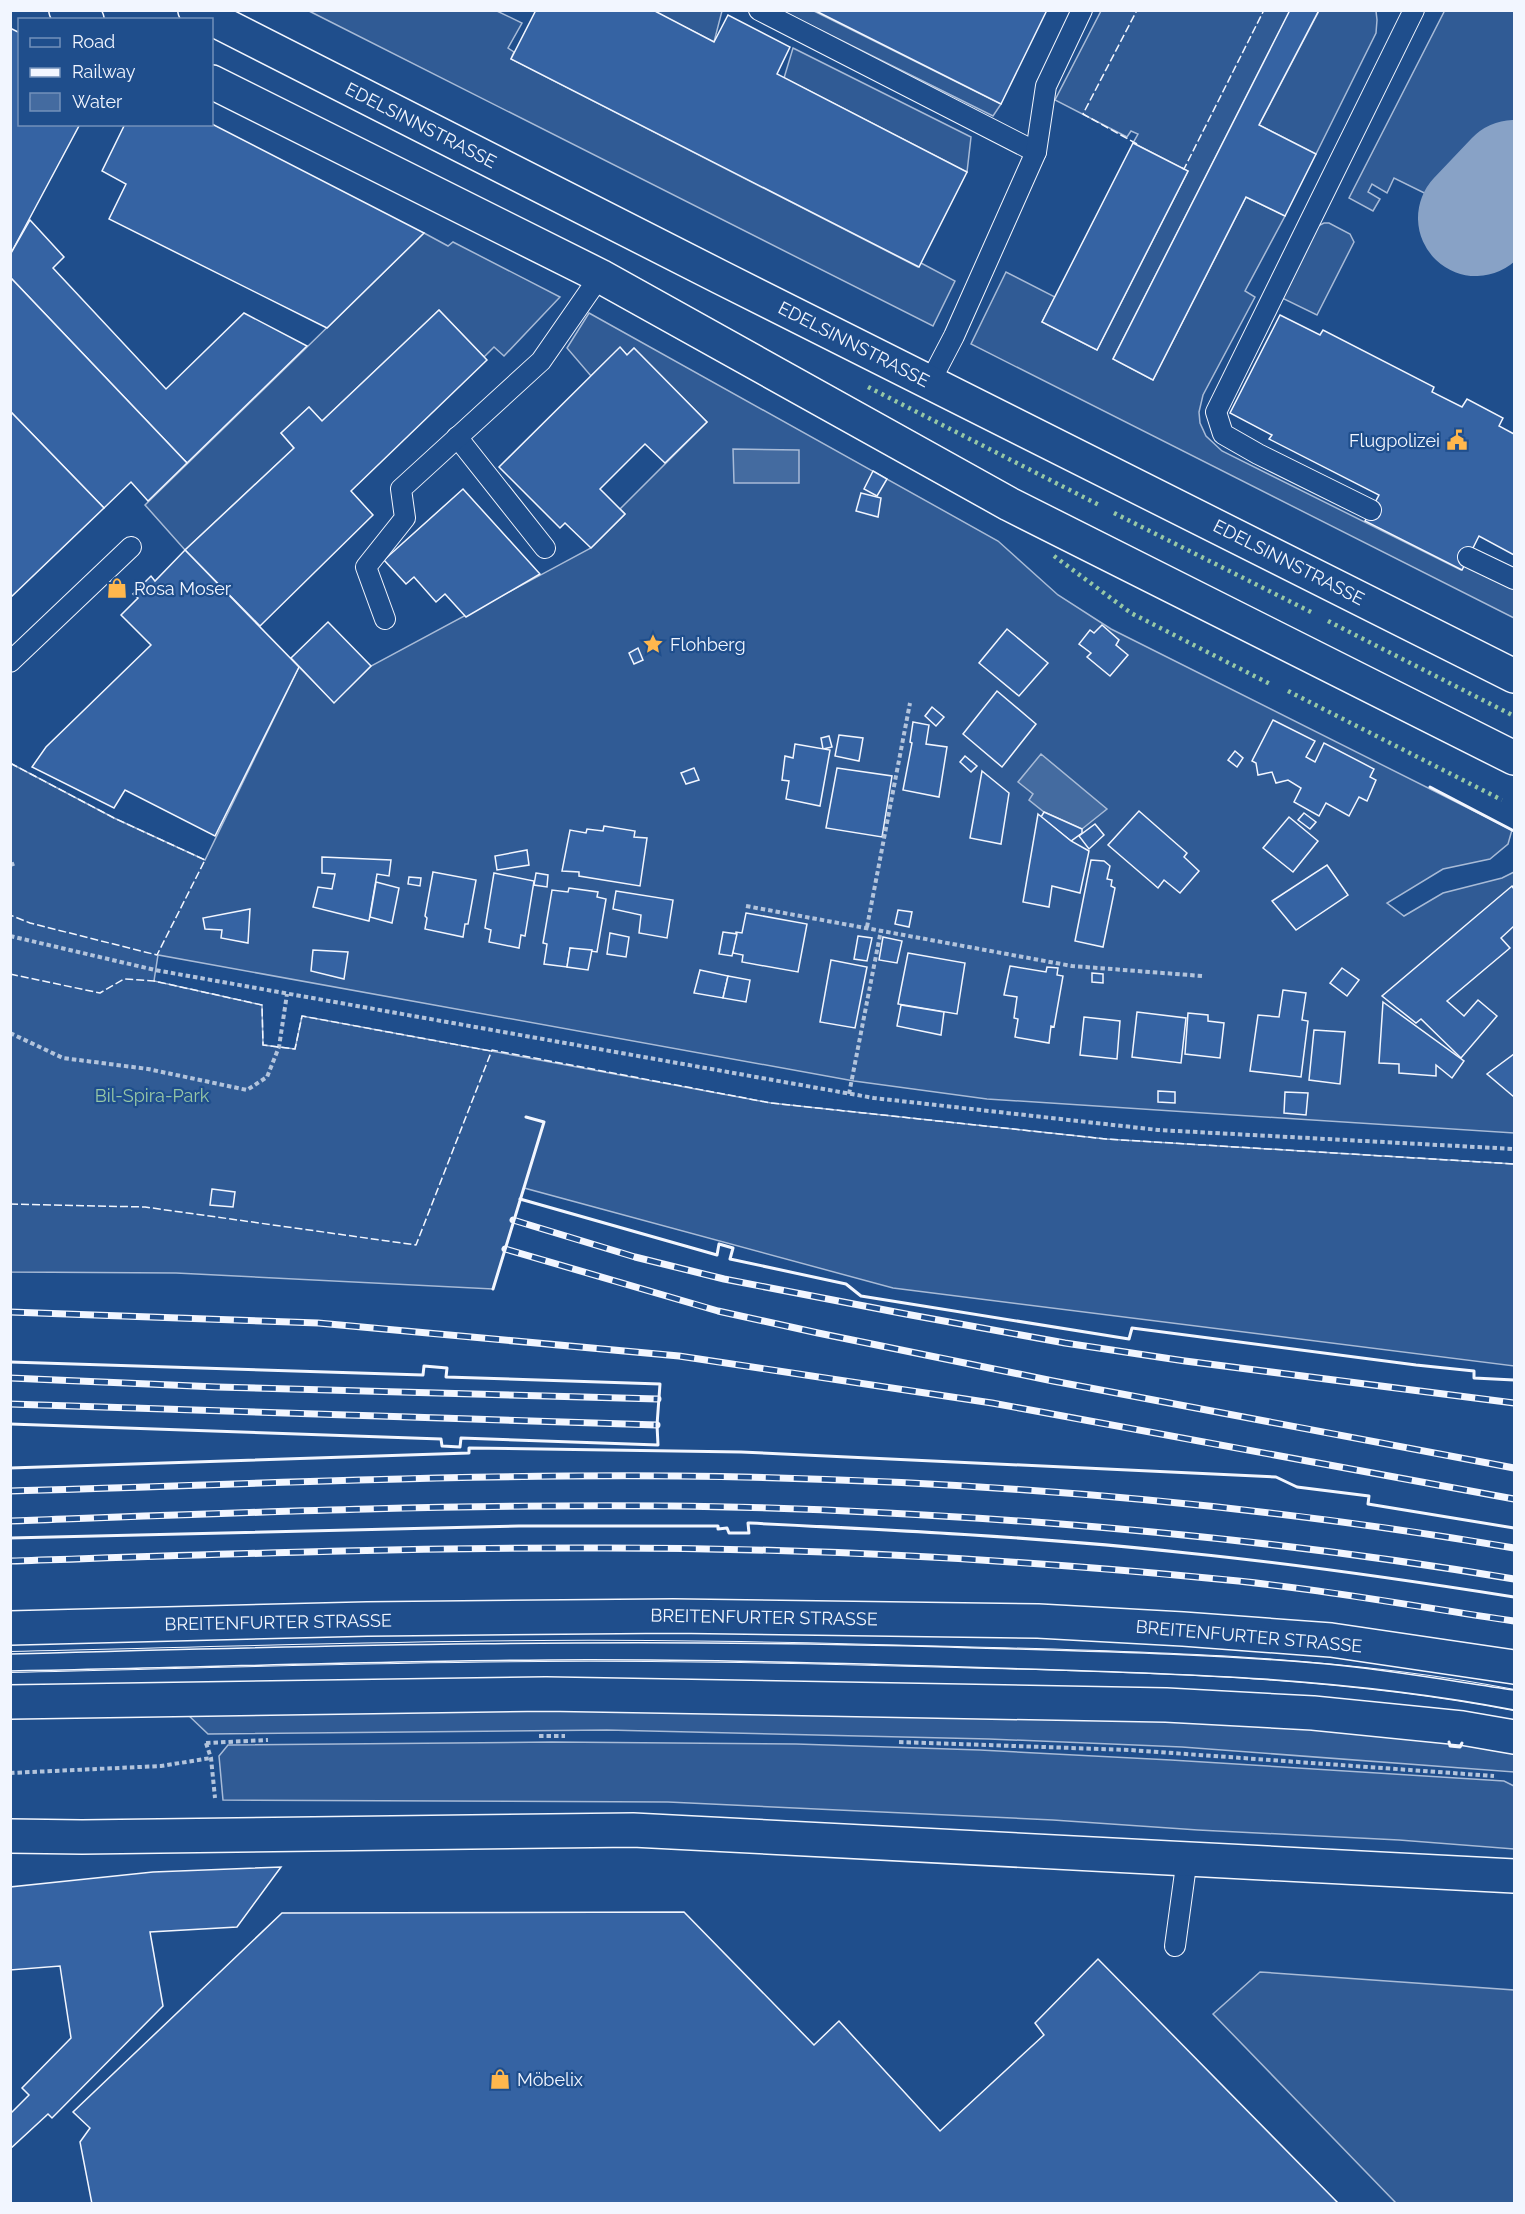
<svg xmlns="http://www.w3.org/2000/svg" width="1525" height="2214" viewBox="0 0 1525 2214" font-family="Raleway,sans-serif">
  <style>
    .built { fill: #305b95; stroke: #a8bbd7; stroke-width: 1.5 }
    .water { fill: #446ba0; stroke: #a8bbd7; stroke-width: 1.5 }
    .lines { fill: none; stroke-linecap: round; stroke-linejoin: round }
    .taxiway { stroke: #88a2c6; stroke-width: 116 }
    .building { fill: #3563a3; stroke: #f2f6ff; stroke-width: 1.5 }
    .lane-casing { stroke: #f2f6ff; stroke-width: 22 }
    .street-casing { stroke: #f2f6ff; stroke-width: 36 }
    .secondary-casing { stroke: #f2f6ff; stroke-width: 36 }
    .primary-casing { stroke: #f2f6ff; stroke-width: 36 }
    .path { stroke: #b3c4dc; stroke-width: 4; stroke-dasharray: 4.5 3; stroke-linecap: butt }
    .lane { stroke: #1f4e8c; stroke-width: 20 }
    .street { stroke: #1f4e8c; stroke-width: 33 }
    .secondary { stroke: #1f4e8c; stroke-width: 33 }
    .primary { stroke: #1f4e8c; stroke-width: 33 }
    .tram { stroke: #f2f6ff; stroke-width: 1.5 }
    .rail-casing { stroke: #f2f6ff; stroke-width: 7 }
    .rail { stroke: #1f4e8c; stroke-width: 4.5; stroke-dasharray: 14; stroke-linecap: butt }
    .hedge { stroke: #97c8a6; stroke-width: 4.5; stroke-dasharray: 3 4.5; stroke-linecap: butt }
    .fence { stroke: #f2f6ff; stroke-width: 1.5; stroke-dasharray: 8 3; stroke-linecap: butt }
    .wall { stroke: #f2f6ff; stroke-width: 3 }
    .labels { text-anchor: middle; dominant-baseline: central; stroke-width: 4.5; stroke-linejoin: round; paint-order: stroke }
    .street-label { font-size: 18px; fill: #f2f6ff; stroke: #1f4e8c }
    .poi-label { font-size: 18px; fill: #f2f6ff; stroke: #1f4e8c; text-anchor: start }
    .park-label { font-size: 18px; fill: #97c8a6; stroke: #1f4e8c }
  </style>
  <rect width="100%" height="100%" fill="#1f4e8c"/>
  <g class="built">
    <polygon points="720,10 722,11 714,42 653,11"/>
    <polygon points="1445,10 1514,11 1514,163 1465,213 1394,178 1387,193 1372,184 1368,192 1380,199 1373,211 1349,198"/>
    <polygon points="309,11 497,11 522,23 508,48 514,52 511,59 918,267 921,263 955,281 933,326"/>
    <polygon points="782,11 814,11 1001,104 993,116"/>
    <polygon points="1101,11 1290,11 1113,359 1153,380 1246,197 1285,216 1245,291 1255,297 1203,395 1199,412 1200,423 1206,436 1222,451 1461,570 1465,564 1514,589 1514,618 971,344 1006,272 1055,297 1042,322 1097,350 1188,171 1133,143 1138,134 1131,131 1127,137 1055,100"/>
    <polygon points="1319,11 1376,11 1377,20 1376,33 1316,154 1259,125"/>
    <polygon points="793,48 971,137 967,172 784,78"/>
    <polygon points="1514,197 1514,237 1488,224"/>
    <polygon points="1324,223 1329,223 1350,234 1354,242 1317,315 1282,298 1318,226"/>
    <polygon points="424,233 448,246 453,242 560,297 504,356 494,347 484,357 439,310 322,421 309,407 281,433 294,448 185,550 145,505"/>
    <polygon points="589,313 998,541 1058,595 1111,629 1512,830 1508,844 1490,859 1443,869 1387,903 1404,916 1443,893 1502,878 1514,872 1514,1133 987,1099 854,1081 158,955 154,981 262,1005 263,1045 295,1049 302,1016 771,1103 1106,1139 1514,1164 1514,1366 893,1288 524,1188 493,1289 176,1273 11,1272 10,763 114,818 205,860 299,667 334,702 371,666 591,548 625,514 620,509 707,422 634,348 627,355 620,348 591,376 567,348"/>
    <polygon points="509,1702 1163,1715 1451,1742 1451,1746 1459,1747 1460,1743 1514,1753 1514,1772 1182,1747 989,1739 607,1730 208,1734 186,1713"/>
    <polygon points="552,1742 796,1744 980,1750 1171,1760 1504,1781 1514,1786 1514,1849 1399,1840 1198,1830 1053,1820 668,1802 223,1800 219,1756 228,1745"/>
    <polygon points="1260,1972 1514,1990 1514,2203 1396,2203 1213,2014"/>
  </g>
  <g class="water">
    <polygon points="733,449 799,450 799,483 734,483"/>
    <polygon points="1041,754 1107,809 1082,829 1044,812 1029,800 1033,794 1018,782"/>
  </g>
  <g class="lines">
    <polyline class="taxiway" points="1476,218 1514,178"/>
  </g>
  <g class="building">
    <polygon points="536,10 653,10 714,42 728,15 790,47 777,74 967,172 919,267 511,59"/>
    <polygon points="814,10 1047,10 1001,104"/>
    <polygon points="1290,10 1319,10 1259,125 1316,154 1285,216 1246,197 1153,380 1113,359"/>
    <polygon points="10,28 20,33 20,124 80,124 10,255"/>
    <polygon points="125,124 212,124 424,233 327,328 109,219 126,184 102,171"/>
    <polygon points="1133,143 1188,171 1097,350 1042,322"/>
    <polygon points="30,220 64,257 53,268 166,389 244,313 307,346 187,463 10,277 10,255"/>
    <polygon points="10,277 187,463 148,501 131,482 104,508 10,411"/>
    <polygon points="439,310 487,360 351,491 373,515 260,626 185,550 294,448 281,433 309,407 322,421"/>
    <polygon points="1280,315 1320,335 1323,330 1434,387 1432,392 1462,407 1467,399 1503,418 1499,426 1514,434 1514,555 1479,536 1462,570 1365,521 1379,495 1269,439 1272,435 1230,413"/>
    <polygon points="620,347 627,355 634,348 707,422 665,463 645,444 600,489 625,514 591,548 565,523 560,528 499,467"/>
    <polygon points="10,411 104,508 10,598"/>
    <polygon points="873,471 887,479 877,496 864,489"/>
    <polygon points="463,489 540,574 466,617 445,594 436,602 414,577 406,584 384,560"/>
    <polygon points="861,493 881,498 878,517 856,511"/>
    <polygon points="185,550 299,667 215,836 125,790 114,808 32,767 46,747 151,645 121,615 138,598 133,594 151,576 155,581"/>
    <polygon points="328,622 371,666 334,703 291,658"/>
    <polygon points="1102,625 1119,640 1116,645 1128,655 1110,676 1087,657 1091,653 1079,644 1090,630 1094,633"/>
    <polygon points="1007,629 1048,663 1019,696 979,663"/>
    <polygon points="638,648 643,660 634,664 629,653"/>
    <polygon points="997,691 1036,724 1002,767 963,734"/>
    <polygon points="932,707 944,717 936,726 925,716"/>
    <polygon points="1273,720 1315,741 1306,757 1315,762 1324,743 1374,769 1370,777 1376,780 1367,801 1359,797 1349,816 1326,803 1319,816 1294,802 1301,788 1288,780 1276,783 1272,772 1258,775 1256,763 1252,761"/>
    <polygon points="913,722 929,725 926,744 947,747 939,797 903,790 912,743 910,742"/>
    <polygon points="839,735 863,738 859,761 835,756"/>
    <polygon points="829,736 832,747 823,749 821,738"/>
    <polygon points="795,744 830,750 820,806 786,799 789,781 782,780 785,756 793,758"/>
    <polygon points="1235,751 1243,758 1237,767 1228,760"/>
    <polygon points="965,756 977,766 971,772 960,762"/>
    <polygon points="694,768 699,780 686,784 681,773"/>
    <polygon points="837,768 892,776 882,837 826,828"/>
    <polygon points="982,771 1009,793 1001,844 970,838"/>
    <polygon points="1139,811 1187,853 1184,857 1199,871 1180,893 1164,880 1158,888 1108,845"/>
    <polygon points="1044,812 1082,829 1082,833 1071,841 1041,817"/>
    <polygon points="1304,813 1316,822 1310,829 1298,820"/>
    <polygon points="1038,814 1071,841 1089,851 1080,893 1052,886 1049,907 1023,902"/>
    <polygon points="1289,817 1318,841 1293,872 1263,848"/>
    <polygon points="1095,824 1104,835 1089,849 1079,836"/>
    <polygon points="604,826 635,831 634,837 647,838 640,886 579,876 579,872 562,871 570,830 586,833 587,829 603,831"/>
    <polygon points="527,850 529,865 497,870 495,856"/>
    <polygon points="322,857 391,860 389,876 377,874 369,921 313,907 318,887 332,889 335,874 322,873"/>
    <polygon points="1091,860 1104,861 1110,866 1107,879 1112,880 1111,886 1115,888 1103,947 1075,941"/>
    <polygon points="1327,865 1348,895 1296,930 1272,901"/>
    <polygon points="433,872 476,880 468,924 465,924 463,937 425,929 427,918 425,916"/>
    <polygon points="494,873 534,881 525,936 521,935 519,948 489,942 491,930 485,928"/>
    <polygon points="536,873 548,875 547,887 534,885"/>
    <polygon points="409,877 421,878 420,886 408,884"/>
    <polygon points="376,882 399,888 392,923 370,917"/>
    <polygon points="1512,886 1514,889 1514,926 1501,938 1510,948 1447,1001 1464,1016 1478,1000 1497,1016 1461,1058 1421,1019 1416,1023 1382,996"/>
    <polygon points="569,888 598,892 597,897 606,899 597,952 570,948 567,967 544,964 547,944 543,943 552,890 568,892"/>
    <polygon points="616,891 673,900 667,938 639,933 641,915 613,909"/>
    <polygon points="250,909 248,943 221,938 222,930 205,929 203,918"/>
    <polygon points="898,910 912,912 909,927 895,924"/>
    <polygon points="746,913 807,924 798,972 742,962 743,955 733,953 736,932 742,933"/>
    <polygon points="723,932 737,934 732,956 719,954"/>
    <polygon points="610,933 629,937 626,957 607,954"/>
    <polygon points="858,936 872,938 867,961 854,959"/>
    <polygon points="883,937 902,941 897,963 879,960"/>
    <polygon points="570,948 592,950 588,970 567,967"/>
    <polygon points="313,950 348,952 344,979 311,971"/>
    <polygon points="908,953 965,963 957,1014 898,1004"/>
    <polygon points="831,960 867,967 855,1028 820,1022"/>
    <polygon points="1010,966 1046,972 1047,967 1058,968 1057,975 1063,976 1054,1027 1051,1026 1049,1043 1015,1037 1018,1019 1014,1018 1017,997 1004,995"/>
    <polygon points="1342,968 1359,980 1347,996 1330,983"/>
    <polygon points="700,970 728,976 723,998 694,993"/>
    <polygon points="1092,973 1103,974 1103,983 1092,982"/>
    <polygon points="728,976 750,980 746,1002 723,998"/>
    <polygon points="1283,990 1306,993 1302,1020 1308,1021 1301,1077 1250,1071 1258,1015 1279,1017"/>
    <polygon points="1383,1002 1464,1061 1452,1078 1436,1065 1436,1076 1399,1073 1399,1064 1379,1063"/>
    <polygon points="901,1005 944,1012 941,1035 897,1026"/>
    <polygon points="1137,1012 1186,1018 1181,1063 1132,1057"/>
    <polygon points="1188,1013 1208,1015 1208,1021 1224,1023 1220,1058 1185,1054"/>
    <polygon points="1084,1017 1120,1021 1117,1059 1080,1055"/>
    <polygon points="1314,1030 1345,1032 1340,1084 1309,1080"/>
    <polygon points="1514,1054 1514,1097 1487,1074"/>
    <polygon points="1158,1091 1175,1092 1175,1103 1158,1102"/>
    <polygon points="1285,1092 1308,1093 1306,1115 1284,1113"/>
    <polygon points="212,1189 235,1192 233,1207 210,1205"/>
    <polygon points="281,1867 237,1927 150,1932 163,2006 52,2118 48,2114 10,2149 10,2114 29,2095 22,2088 71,2038 60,1966 10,1970 10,1887 153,1872"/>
    <polygon points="684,1912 814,2045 839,2021 940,2131 1044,2035 1035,2023 1098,1959 1339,2204 92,2204 80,2142 90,2128 73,2112 282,1913"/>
  </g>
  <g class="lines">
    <g class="lane-casing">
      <g id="lane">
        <polyline points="759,10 1036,152"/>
        <polyline points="930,382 954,336 1036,152 1046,86 1082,10"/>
        <polyline points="457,437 545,548"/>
        <polyline points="1371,510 1258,454 1223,434 1216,412 1414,10"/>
        <polyline points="1468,557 1514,579"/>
        <polyline points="385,619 366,567 405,518 401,489 541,361 600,276"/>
        <polyline points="10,662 131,547"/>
        <path d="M10,1662c177,-4 354,-10 530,-11 139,-1 278,2 417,6 184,5 376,8 557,43"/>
        <polyline points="1175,1946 1187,1858"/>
      </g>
    </g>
    <g class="street-casing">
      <polyline id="street" points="10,1836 82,1837 633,1830 1514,1876"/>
    </g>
    <g class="secondary-casing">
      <g id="secondary">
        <polyline points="66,10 87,20"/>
        <polyline points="195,10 720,277 1514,676"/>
        <polyline points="212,82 600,276 1009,504 1514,758"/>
      </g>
    </g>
    <g class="primary-casing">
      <g id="primary">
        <polyline points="10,1628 367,1619 673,1616 1038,1621 1183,1629 1331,1640 1514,1667"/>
        <polyline points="10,1702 546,1694 1166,1705 1313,1713 1462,1728 1514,1737"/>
      </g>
    </g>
    <g class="path">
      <polyline points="10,865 16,863"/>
      <polyline points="746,906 1072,966 1202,976"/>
      <polyline points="867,927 910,703"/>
      <polyline points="10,936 155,970 874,1098 1158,1130 1514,1149"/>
      <polyline points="10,1033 63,1058 148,1069 247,1090 267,1077 279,1047 287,994"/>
      <polyline points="849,1094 881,930"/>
      <polyline points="539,1736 565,1736"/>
      <polyline points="899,1742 1130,1750 1494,1776"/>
      <polyline points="206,1743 268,1740"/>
      <polyline points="206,1743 211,1758 215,1798"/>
      <polyline points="10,1773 161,1766 211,1758"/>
    </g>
    <use href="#lane" class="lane"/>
    <use href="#street" class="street"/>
    <use href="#secondary" class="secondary"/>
    <use href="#primary" class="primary"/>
    <g class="tram">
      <path d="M10,1654c313,-9 626,-16 939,-7 126,4 253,6 378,17 63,6 125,17 187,26"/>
      <path d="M10,1671c180,-3 359,-10 538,-11 149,-1 298,3 446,8 174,5 349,9 520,42"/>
    </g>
    <g class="rail-casing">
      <g id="rail">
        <polyline points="513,1220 635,1257 724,1279 911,1315 1065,1343 1185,1361 1514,1403"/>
        <polyline points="505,1249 718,1311 818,1333 1053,1381 1514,1468"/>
        <polyline points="10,1312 318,1323 679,1356 992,1403 1514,1499"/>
        <polyline points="10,1378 217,1387 658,1399"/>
        <polyline points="10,1404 657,1425"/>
        <path d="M10,1491c223,-6 445,-17 667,-15 281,3 561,25 837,72"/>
        <path d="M10,1521c220,-8 440,-17 660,-15 126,1 252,8 378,17 156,12 312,30 466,56"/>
        <path d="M10,1561c190,-6 379,-13 569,-13 209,-1 419,10 628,30 103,9 205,28 307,43"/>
      </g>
    </g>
    <use href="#rail" class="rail"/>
    <g class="hedge">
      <polyline points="868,387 1101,506"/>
      <polyline points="1114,513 1313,613"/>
      <polyline points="1054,556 1131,613 1272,685"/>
      <polyline points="1328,621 1514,716"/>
      <polyline points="1288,691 1502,800"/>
    </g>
    <g class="fence">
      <polyline points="1137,144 1083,114 1137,10"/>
      <polyline points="1182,168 1184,169 1264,10"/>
      <polyline points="10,763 114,818 205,860 157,955 30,923 10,915"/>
      <polyline points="10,974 100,993 124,979 154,981 262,1005 263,1045 295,1049 302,1016 491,1051"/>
      <polyline points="10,1204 145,1207 416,1245 492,1050 771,1103 1106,1139 1514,1164"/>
    </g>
    <g class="wall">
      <polyline points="1430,787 1514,831"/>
      <polyline points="520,1199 717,1255 719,1244 733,1248 730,1259 846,1284 861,1296 1129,1339 1132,1328 1416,1365 1474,1371 1474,1378 1514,1380"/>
      <polyline points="493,1289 544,1122 526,1117"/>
      <polyline points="10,1362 423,1375 424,1366 447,1368 446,1377 660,1384 657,1425 658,1445 461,1438 460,1447 442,1446 441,1439 10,1424"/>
      <polyline points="10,1468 469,1453 469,1448 741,1452 1276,1477 1297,1487 1369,1496 1368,1504 1514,1528"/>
      <path d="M10,1538l509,-12h199v3l9,-1 2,5h20l-1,-10c146,7 293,14 439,30 109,11 219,27 327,44"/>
      <polyline points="1449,1742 1450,1746 1460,1747 1462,1743"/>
    </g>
  </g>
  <defs>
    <g id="civic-bare" transform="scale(1.62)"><path d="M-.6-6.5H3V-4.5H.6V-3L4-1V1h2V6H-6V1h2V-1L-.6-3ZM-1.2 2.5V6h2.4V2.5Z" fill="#ffb74d" stroke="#1f4e8c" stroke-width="2.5" paint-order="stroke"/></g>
    <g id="shop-bare" transform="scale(1.62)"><path d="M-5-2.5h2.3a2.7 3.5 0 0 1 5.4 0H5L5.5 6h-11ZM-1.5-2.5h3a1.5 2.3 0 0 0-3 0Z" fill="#ffb74d" stroke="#1f4e8c" stroke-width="2.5" paint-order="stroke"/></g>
    <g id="sight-bare" transform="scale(1.62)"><path d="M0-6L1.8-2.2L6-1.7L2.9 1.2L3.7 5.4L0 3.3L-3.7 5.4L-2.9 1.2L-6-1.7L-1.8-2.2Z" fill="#ffb74d" stroke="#1f4e8c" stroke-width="2.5" paint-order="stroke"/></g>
  </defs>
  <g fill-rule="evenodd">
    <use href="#civic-bare" x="1457" y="440"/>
    <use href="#shop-bare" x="117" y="588"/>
    <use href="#sight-bare" x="653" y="644"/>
    <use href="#shop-bare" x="500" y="2079"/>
  </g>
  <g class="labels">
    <g class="street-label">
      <text transform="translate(421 125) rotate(27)">EDELSINNSTRASSE</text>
      <text transform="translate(854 344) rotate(27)">EDELSINNSTRASSE</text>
      <text transform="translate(1289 562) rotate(27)">EDELSINNSTRASSE</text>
      <text transform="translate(764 1617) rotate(1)">BREITENFURTER STRASSE</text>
      <text transform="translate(278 1622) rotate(-1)">BREITENFURTER STRASSE</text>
      <text transform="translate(1249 1636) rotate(5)">BREITENFURTER STRASSE</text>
    </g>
    <g class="poi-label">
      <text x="1440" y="440" text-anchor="end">Flugpolizei</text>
      <text x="134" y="588">Rosa Moser</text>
      <text x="670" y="644">Flohberg</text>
      <text x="517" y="2079">Möbelix</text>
    </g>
    <g class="park-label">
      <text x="152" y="1095">Bil-Spira-Park</text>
    </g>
  </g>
  <rect width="1525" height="2214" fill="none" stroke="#f2f6ff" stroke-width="24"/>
  <rect x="18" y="18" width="195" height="108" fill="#1f4e8c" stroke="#7391ba" stroke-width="1.5"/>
  <rect x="30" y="38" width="30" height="9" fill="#1f4e8c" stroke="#7391ba" stroke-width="1.5"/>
  <text x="72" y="48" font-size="18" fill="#f2f6ff">Road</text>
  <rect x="30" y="68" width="30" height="9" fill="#f2f6ff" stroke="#7391ba" stroke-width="1.5"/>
  <text x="72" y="78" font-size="18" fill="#f2f6ff">Railway</text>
  <rect x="30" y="93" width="30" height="18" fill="#446ba0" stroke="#7391ba" stroke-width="1.5"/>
  <text x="72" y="108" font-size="18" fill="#f2f6ff">Water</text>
</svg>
